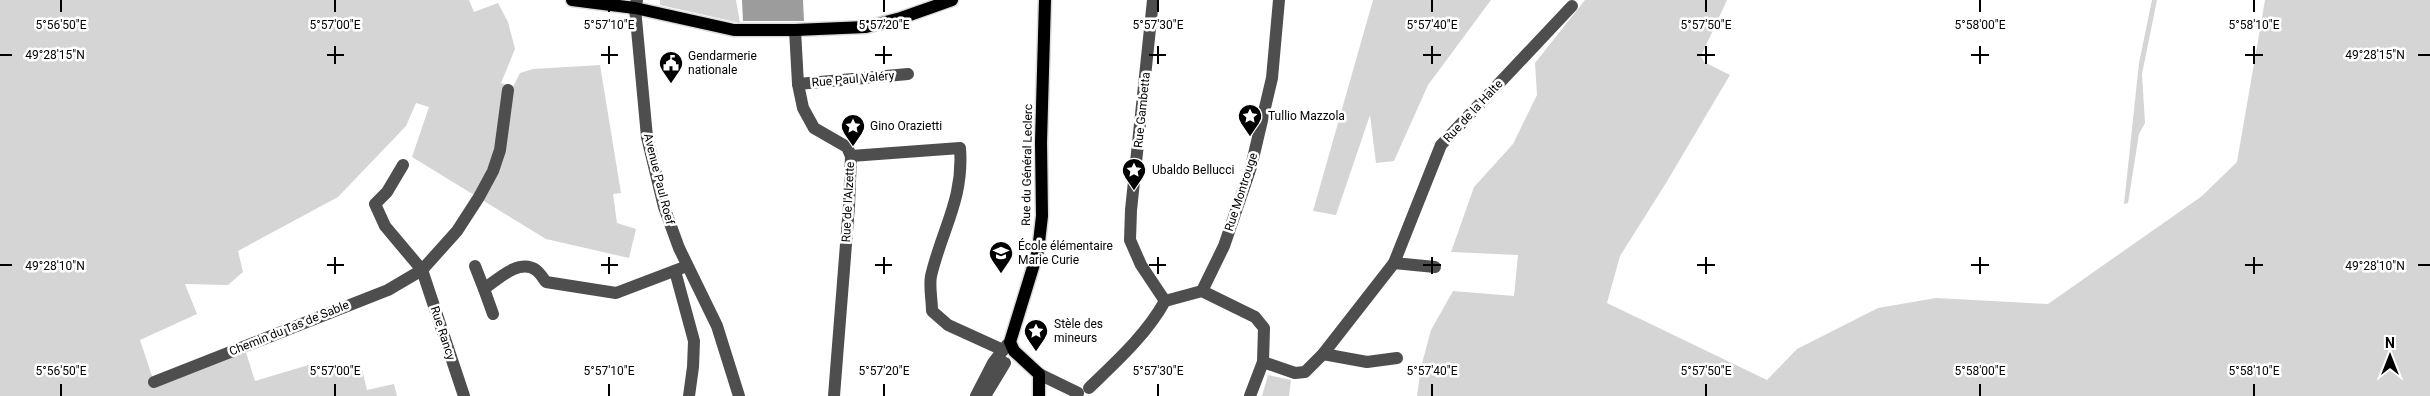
<svg xmlns="http://www.w3.org/2000/svg" width="2430" height="396" viewBox="0 0 2430 396" font-family="Roboto,sans-serif">
  <style>
    .green { fill: #d5d5d5 }
    .water { fill: #9c9c9c }
    .lines { fill: none; stroke-linecap: round; stroke-linejoin: round }
    .major-casing { stroke: #dbdbdb; stroke-width: 15 }
    .minor { stroke: #4e4e4e; stroke-width: 12 }
    .major { stroke: #000; stroke-width: 12 }
    .ticks { fill: none; stroke: #000; stroke-width: 2 }
    .labels { text-anchor: middle; dominant-baseline: central; stroke-width: 5; stroke-linejoin: round; paint-order: stroke }
    .poi-label { font-size: 12px; fill: #000; stroke: #fff; text-anchor: start }
    .street-label { font-size: 12px; fill: #000; stroke: #fff }
    .ticks-label { font-size: 12px; text-anchor: middle; fill: #000; stroke: #fff; stroke-width: 5; stroke-linejoin: round; paint-order: stroke }
  </style>
  <rect width="100%" height="100%" fill="#fff"/>
  <g class="green">
    <polygon points="0,0 469,0 474,12 498,3 508,22 515,49 501,83 513,87 520,73 533,69 600,65 621,193 613,194 617,223 636,229 629,258 546,239 412,157 429,107 416,103 406,126 338,197 238,251 243,272 228,285 185,284 197,314 140,340 154,382 244,346 255,381 315,363 319,377 361,365 367,390 394,384 397,396 0,396"/>
    <polygon points="660,0 736,0 740,23 660,5"/>
    <polygon points="1373,0 1491,0 1428,85 1394,161 1376,163 1370,115 1336,215 1313,211"/>
    <polygon points="1585,0 1727,0 1701,56 1704,62 1730,75 1666,183 1620,256 1607,303 1767,380 1797,349 1878,308 1936,298 2048,304 2202,196 2237,162 2265,0 2430,0 2430,396 1417,396 1421,367 1431,330 1453,291 1514,296 1518,255 1451,252 1474,187 1513,144 1537,95 1535,63"/>
    <polygon points="2152,0 2157,0 2142,74 2145,123 2139,134 2128,203 2124,204 2139,63"/>
    <polygon points="1268,375 1291,380 1289,396 1262,396"/>
  </g>
  <polygon class="water" points="742,0 803,0 804,21 743,21"/>
  <g class="lines">
    <g class="major-casing">
      <g id="major">
        <polyline points="572,0 635,8 734,30 795,30 866,27 901,18 952,0"/>
        <polyline points="1039,396 1039,374 1014,351 1010,342 1038,251 1042,216 1041,142 1045,0"/>
      </g>
    </g>
    <g class="minor">
      <polyline points="637,0 635,8 647,137 664,207 679,248 717,326 739,396"/>
      <polyline points="1153,0 1131,210 1130,240 1141,265 1165,301"/>
      <polyline points="795,30 798,84 803,108 814,128 847,147 851,156 849,206 834,396"/>
      <polyline points="798,84 908,74"/>
      <path d="M851,156l109,-8c4,51 -18,81 -29,128 -2,10 1,24 1,35l16,14 55,25"/>
      <polyline points="403,165 387,192 375,204 385,226 422,270 464,396"/>
      <polyline points="1394,263 1435,267"/>
      <polyline points="475,266 484,289"/>
      <polyline points="675,271 694,341 693,367 689,396"/>
      <polyline points="1202,291 1224,246 1251,167 1272,78 1279,0"/>
      <path d="M493,314l-9,-25c13,-9 35,-31 52,-19 4,3 7,8 10,12l70,11 71,-27"/>
      <polyline points="1323,354 1367,362 1397,358"/>
      <polyline points="1039,374 1078,393"/>
      <polyline points="154,382 388,290 422,270 457,231 479,197 493,171 500,150 508,90"/>
      <path d="M1089,388c28,-27 57,-53 76,-87l37,-10 53,26 9,11 -1,34 32,11 10,-1 18,-18 71,-91 47,-118 131,-139"/>
      <polyline points="976,396 993,363 1007,345"/>
      <polyline points="985,396 1005,363 997,359"/>
      <polyline points="1250,396 1263,362"/>
    </g>
    <use href="#major" class="major"/>
  </g>
  <path class="ticks" d="M61,0v12M335,0v12M609,0v12M884,0v12M1158,0v12M1432,0v12M1706,0v12M1980,0v12M2254,0v12M335,46v18M609,46v18M884,46v18M1158,46v18M1432,46v18M1706,46v18M1980,46v18M2254,46v18M0,55h12M327,55h17M601,55h17M875,55h17M1149,55h17M1423,55h18M1697,55h18M1971,55h18M2245,55h18M2418,55h12M335,257v17M609,257v17M884,257v17M1158,257v17M1432,257v17M1706,257v17M1980,257v17M2254,257v17M0,265h12M327,265h17M601,265h17M875,265h17M1149,265h17M1423,265h18M1697,265h18M1971,265h18M2245,265h18M2418,265h12M61,384v12M335,384v12M609,384v12M884,384v12M1158,384v12M1432,384v12M1706,384v12M1980,384v12M2254,384v12"/>
  <defs>
    <g id="civic-pin" transform="scale(1.25)"><path d="M0 17L-7.5 6A9.5 9.5 0 1 1 7.5 6Z" fill="#000" stroke="#fff"/><path d="M-.6-6.5H3V-4.5H.6V-3L4-1V1h2V6H-6V1h2V-1L-.6-3ZM-1.2 2.5V6h2.4V2.5Z" fill="#fff"/></g>
    <g id="sight-pin" transform="scale(1.25)"><path d="M0 17L-7.5 6A9.5 9.5 0 1 1 7.5 6Z" fill="#000" stroke="#fff"/><path d="M0-6L1.8-2.2L6-1.7L2.9 1.2L3.7 5.4L0 3.3L-3.7 5.4L-2.9 1.2L-6-1.7L-1.8-2.2Z" fill="#fff"/></g>
    <g id="school-pin" transform="scale(1.25)"><path d="M0 17L-7.5 6A9.5 9.5 0 1 1 7.5 6Z" fill="#000" stroke="#fff"/><path d="M0-5L7-2L0 1L-7-2ZM-4 1L0 2.5L4 1V4Q0 6-4 4Z" fill="#fff"/></g>
  </defs>
  <g fill-rule="evenodd">
    <use href="#civic-pin" x="671" y="63"/>
    <use href="#sight-pin" x="1250" y="116"/>
    <use href="#sight-pin" x="853" y="126"/>
    <use href="#sight-pin" x="1134" y="170"/>
    <use href="#school-pin" x="1001" y="253"/>
    <use href="#sight-pin" x="1036" y="331"/>
  </g>
  <g class="labels">
    <g class="poi-label">
      <text x="688" y="56">Gendarmerie<tspan x="688" dy="14">nationale</tspan></text>
      <text x="1268" y="116">Tullio Mazzola</text>
      <text x="870" y="126">Gino Orazietti</text>
      <text x="1152" y="170">Ubaldo Bellucci</text>
      <text x="1018" y="246">École élémentaire<tspan x="1018" dy="14">Marie Curie</tspan></text>
      <text x="1054" y="324">Stèle des<tspan x="1054" dy="14">mineurs</tspan></text>
    </g>
    <g class="street-label">
      <text transform="translate(853 79) rotate(-5)">Rue Paul Valéry</text>
      <text transform="translate(1142 110) rotate(-84)">Rue Gambetta</text>
      <text transform="translate(1473 111) rotate(-47)">Rue de la Halte</text>
      <text transform="translate(1027 165) rotate(-89)">Rue du Général Leclerc</text>
      <text transform="translate(659 179) rotate(76)">Avenue Paul Roef</text>
      <text transform="translate(1241 192) rotate(-72)">Rue Montrouge</text>
      <text transform="translate(848 202) rotate(-87)">Rue de l'Alzette</text>
      <text transform="translate(289 328) rotate(-22)">Chemin du Tas de Sable</text>
      <text transform="translate(443 333) rotate(72)">Rue Rancy</text>
    </g>
  </g>
  <g class="ticks-label">
    <text x="61" y="29">5°56'50"E</text>
    <text x="335" y="29">5°57'00"E</text>
    <text x="609" y="29">5°57'10"E</text>
    <text x="884" y="29">5°57'20"E</text>
    <text x="1158" y="29">5°57'30"E</text>
    <text x="1432" y="29">5°57'40"E</text>
    <text x="1706" y="29">5°57'50"E</text>
    <text x="1980" y="29">5°58'00"E</text>
    <text x="2254" y="29">5°58'10"E</text>
    <text x="55" y="59">49°28'15"N</text>
    <text x="2375" y="59">49°28'15"N</text>
    <text x="55" y="270">49°28'10"N</text>
    <text x="2375" y="270">49°28'10"N</text>
    <text x="61" y="375">5°56'50"E</text>
    <text x="335" y="375">5°57'00"E</text>
    <text x="609" y="375">5°57'10"E</text>
    <text x="884" y="375">5°57'20"E</text>
    <text x="1158" y="375">5°57'30"E</text>
    <text x="1432" y="375">5°57'40"E</text>
    <text x="1706" y="375">5°57'50"E</text>
    <text x="1980" y="375">5°58'00"E</text>
    <text x="2254" y="375">5°58'10"E</text>
  </g>
  <g transform="translate(2390 356)" stroke="#ffffff" stroke-width="4" paint-order="stroke">
  <path d="M0-4L9 19L0 12L-9 19Z" fill="#000000"/>
  <text y="-8" font-size="14" font-weight="bold" text-anchor="middle" fill="#000000">N</text>
  </g>
</svg>
